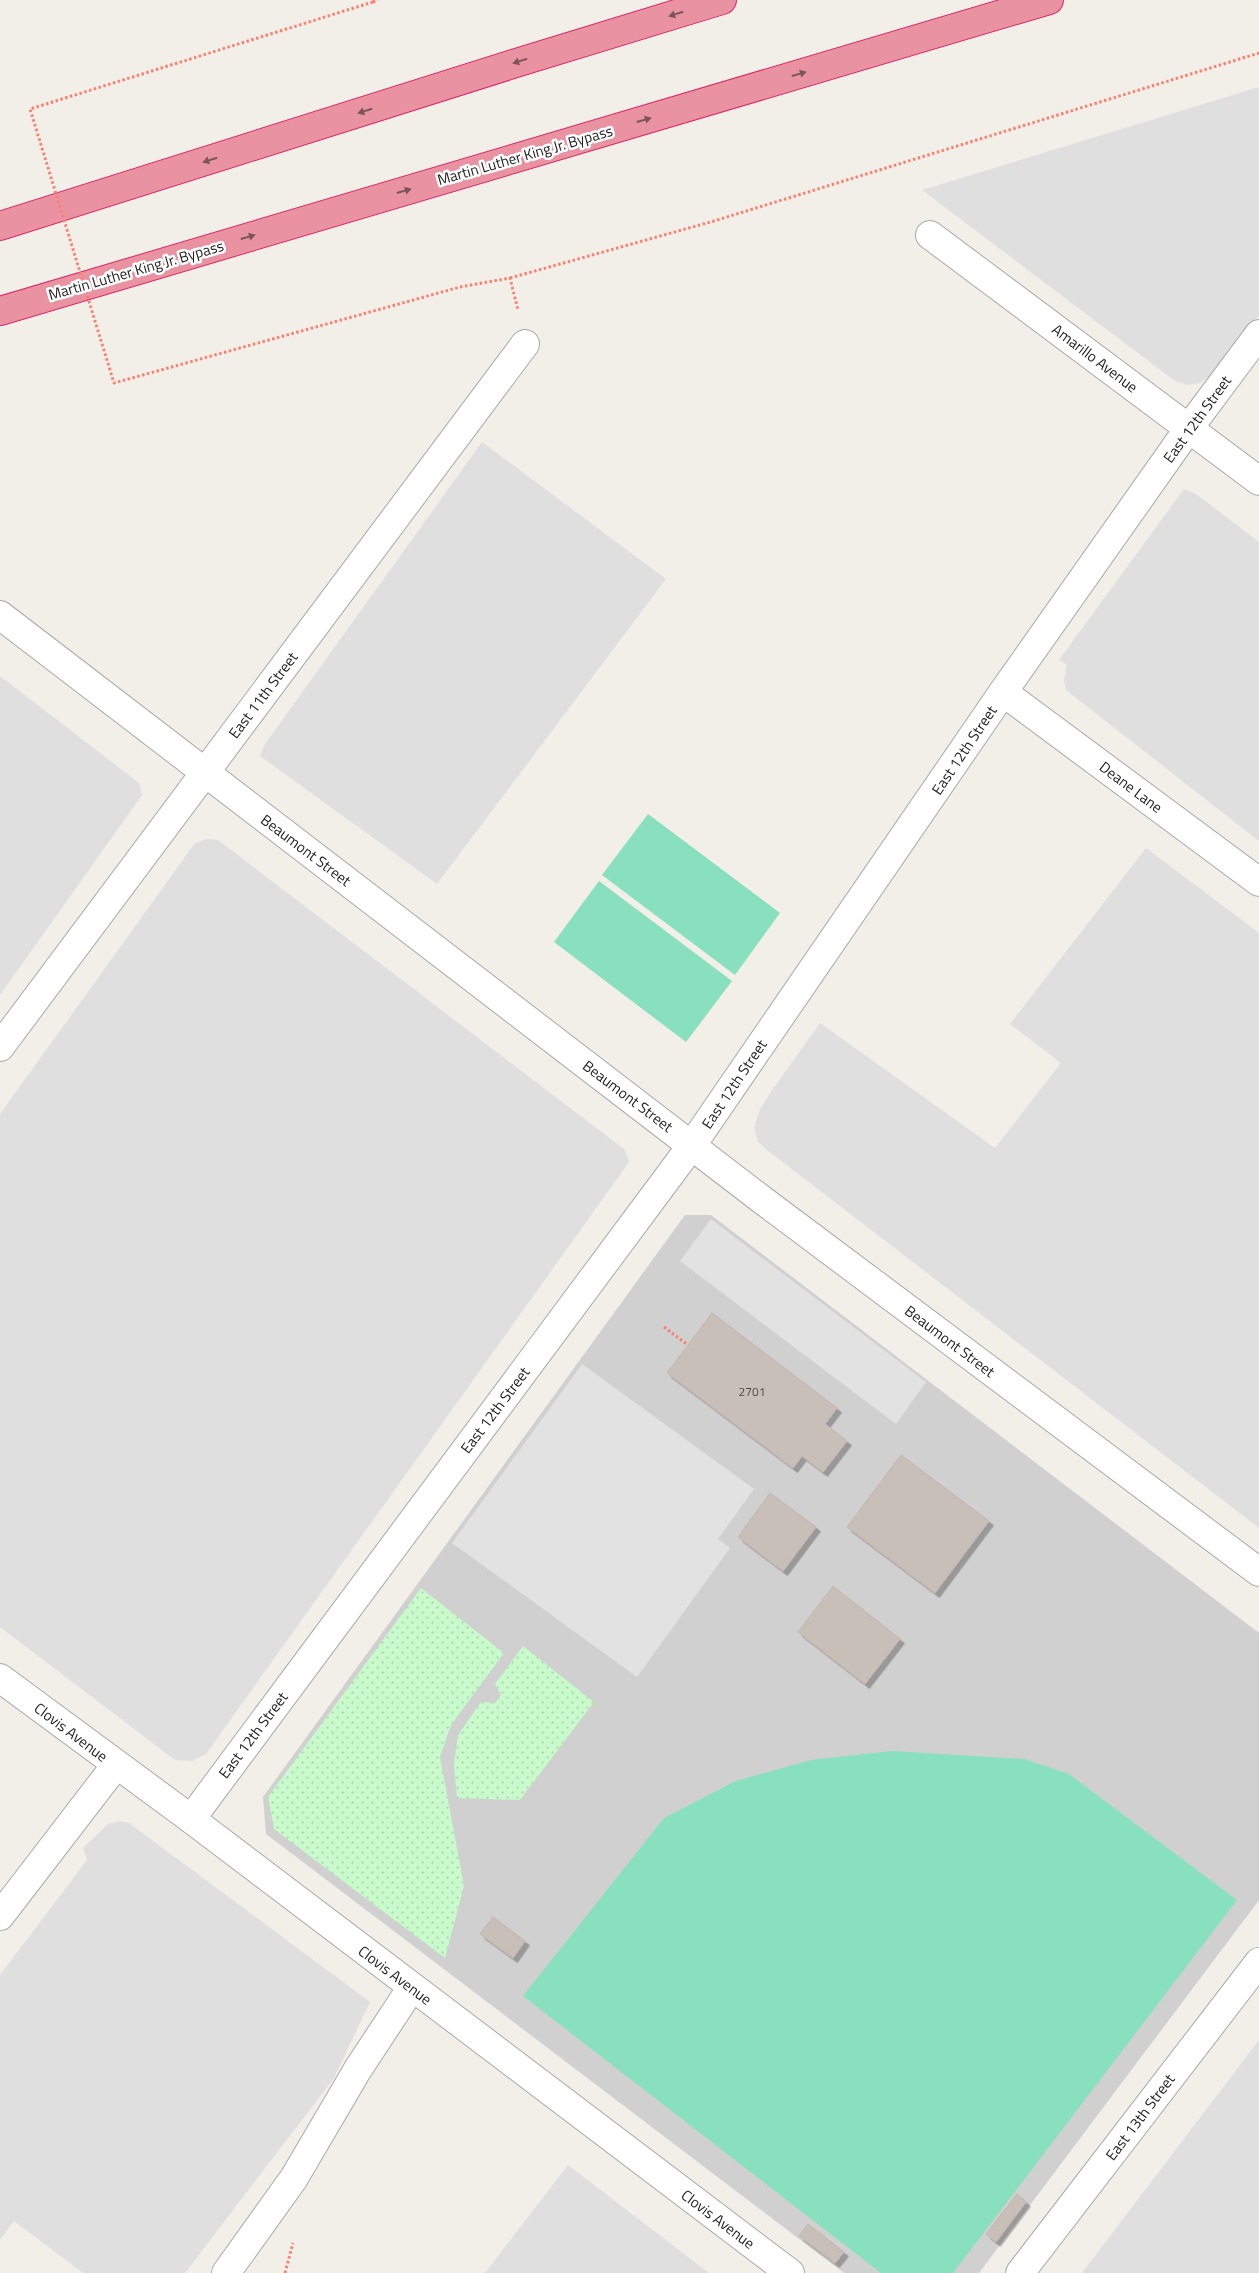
<svg xmlns="http://www.w3.org/2000/svg" width="1259" height="2273" viewBox="0 0 1259 2273" font-family="'Titillium Web',sans-serif">
  <style>
    .residential { fill: #e0dfdf }
    .religious { fill: #d0d0d0 }
    .park { fill: url(#park-dots) }
    .pitch { fill: #88e0be }
    .parking { fill: #e2e2e2 }
    .building { fill: #c7bfb8; stroke: #c4b6ab; filter: url(#shadow) }
    .lines { fill: none; stroke-linecap: round; stroke-linejoin: round }
    .minor-casing { stroke: #a9a9a9; stroke-width: 30 }
    .highway-casing { stroke: #dc2a67; stroke-width: 30 }
    .path { stroke: #fa8072; stroke-width: 3; stroke-dasharray: 2.5 2.5; stroke-linecap: butt }
    .minor { stroke: #fff; stroke-width: 28 }
    .highway { stroke: #e892a2; stroke-width: 28 }
    .path-bridge { stroke: #fa8072; stroke-width: 3; stroke-dasharray: 2.5 2.5; stroke-linecap: butt }
    .oneway { fill: #7b545c }
    .labels { text-anchor: middle; dominant-baseline: central; stroke-width: 5; stroke-linejoin: round; paint-order: stroke }
    .number-label { font-size: 12px; fill: #4b4948 }
    .street-label { font-size: 15px; fill: #222; stroke: #fff }
  </style>
  <defs>
    <pattern id="park-dots" width="8" height="8" patternUnits="userSpaceOnUse" patternTransform="scale(1.25)"><rect width="8" height="8" fill="#c8facc"/><path d="M2 2h.1M6 6h.1" fill="none" stroke="#acd6af" stroke-width="1.8" stroke-linecap="round"/></pattern>
    <filter id="shadow"><feDropShadow dx="4.5" dy="4.5" stdDeviation="0" flood-color="#0004"/></filter>
  </defs>
  <rect width="100%" height="100%" fill="#f2efe9"/>
  <g class="residential">
    <polygon points="1259,87 1259,315 1215,372 1200,383 1188,385 1175,381 922,190"/>
    <polygon points="482,442 666,579 437,884 260,756 265,744"/>
    <polygon points="1184,489 1196,494 1259,542 1259,841 1066,690 1064,680 1067,665 1059,660"/>
    <polygon points="0,676 139,783 142,795 0,995"/>
    <polygon points="208,839 218,840 586,1120 625,1150 629,1162 206,1754 192,1761 175,1760 0,1627 0,1114 195,843"/>
    <polygon points="1146,848 1259,933 1259,1528 767,1150 758,1142 754,1128 760,1109 773,1089 820,1023 995,1148 1061,1063 1010,1024"/>
    <polygon points="120,1821 129,1823 370,2002 334,2078 185,2273 83,2273 14,2221 0,2240 0,1975 87,1860 83,1848 108,1824"/>
    <polygon points="1259,2040 1259,2273 1082,2273"/>
    <polygon points="568,2165 709,2273 485,2273"/>
  </g>
  <polygon class="religious" points="685,1215 711,1215 1259,1633 1259,1900 979,2273 844,2273 266,1834 263,1797"/>
  <g class="park">
    <polygon points="421,1588 504,1653 451,1725 440,1757 464,1886 445,1958 274,1829 268,1797"/>
    <polygon points="523,1646 594,1702 520,1800 457,1798 454,1764 458,1735 481,1702 495,1703 501,1695 495,1684"/>
  </g>
  <g class="pitch">
    <polygon points="648,814 780,913 735,975 602,875"/>
    <polygon points="599,881 732,981 686,1042 554,942"/>
    <polygon points="892,1751 1024,1759 1069,1774 1237,1900 953,2273 881,2273 523,1996 664,1818 736,1781 811,1760"/>
  </g>
  <g class="parking">
    <polygon points="711,1219 926,1382 896,1424 680,1261"/>
    <polygon points="582,1364 754,1489 718,1539 730,1548 637,1677 452,1543"/>
  </g>
  <g class="building">
    <polygon points="712,1313 837,1408 825,1424 847,1441 823,1472 802,1456 793,1468 667,1373"/>
    <polygon points="901,1455 989,1521 935,1593 847,1527"/>
    <polygon points="770,1493 816,1527 783,1571 738,1537"/>
    <polygon points="833,1586 900,1639 865,1684 798,1632"/>
    <polygon points="493,1917 525,1941 513,1958 480,1934"/>
    <polygon points="1017,2194 1026,2202 996,2242 986,2234"/>
    <polygon points="808,2224 844,2252 835,2263 799,2236"/>
  </g>
  <g class="lines">
    <g class="minor-casing">
      <g id="minor">
        <polyline points="930,235 1259,481"/>
        <polyline points="0,615 761,1199 1259,1572"/>
        <polyline points="1003,692 1259,882"/>
        <polyline points="0,1047 525,344"/>
        <polyline points="0,1678 191,1819 790,2273"/>
        <polyline points="191,1819 692,1145 1003,692 1189,428 1259,334"/>
        <polyline points="0,1916 116,1765"/>
        <polyline points="226,2273 294,2178 358,2069 412,1987"/>
        <polyline points="1020,2273 1259,1962"/>
      </g>
    </g>
    <g class="highway-casing">
      <g id="highway">
        <polyline points="0,226 516,63 722,0"/>
        <polyline points="0,311 1049,0"/>
      </g>
    </g>
    <g class="path">
      <polyline points="373,2 378,0"/>
      <polyline points="510,278 714,221 1259,53"/>
      <polyline points="460,287 510,278 518,310"/>
      <polyline points="664,1327 688,1345"/>
      <polyline points="285,2273 293,2243"/>
    </g>
    <use href="#minor" class="minor"/>
    <use href="#highway" class="highway"/>
    <polyline class="path-bridge" points="373,2 30,109 114,383 460,287"/>
  </g>
  <defs><path id="oneway-solid" d="M-6-.8H1V-3.2L6.5 0L1 3.2V.8H-6Z" transform="scale(1.25)"/></defs>
  <g class="oneway">
    <use href="#oneway-solid" transform="translate(676 14) rotate(163)"/>
    <use href="#oneway-solid" transform="translate(520 61) rotate(163)"/>
    <use href="#oneway-solid" transform="translate(799 74) rotate(-16)"/>
    <use href="#oneway-solid" transform="translate(365 111) rotate(162)"/>
    <use href="#oneway-solid" transform="translate(644 120) rotate(-16)"/>
    <use href="#oneway-solid" transform="translate(210 160) rotate(162)"/>
    <use href="#oneway-solid" transform="translate(404 191) rotate(-16)"/>
    <use href="#oneway-solid" transform="translate(248 237) rotate(-16)"/>
  </g>
  <g class="labels">
    <g class="number-label">
      <text x="752" y="1391">2701</text>
    </g>
    <g class="street-label">
      <text transform="translate(525 155) rotate(-16)">Martin Luther King Jr. Bypass</text>
      <text transform="translate(136 270) rotate(-16)">Martin Luther King Jr. Bypass</text>
      <text transform="translate(1095 358) rotate(37)">Amarillo Avenue</text>
      <text transform="translate(1197 419) rotate(-54)">East 12th Street</text>
      <text transform="translate(263 695) rotate(-53)">East 11th Street</text>
      <text transform="translate(964 750) rotate(-56)">East 12th Street</text>
      <text transform="translate(1131 787) rotate(37)">Deane Lane</text>
      <text transform="translate(306 850) rotate(37)">Beaumont Street</text>
      <text transform="translate(734 1084) rotate(-56)">East 12th Street</text>
      <text transform="translate(628 1096) rotate(37)">Beaumont Street</text>
      <text transform="translate(950 1341) rotate(37)">Beaumont Street</text>
      <text transform="translate(495 1410) rotate(-53)">East 12th Street</text>
      <text transform="translate(71 1732) rotate(37)">Clovis Avenue</text>
      <text transform="translate(253 1735) rotate(-53)">East 12th Street</text>
      <text transform="translate(395 1975) rotate(37)">Clovis Avenue</text>
      <text transform="translate(1140 2117) rotate(-53)">East 13th Street</text>
      <text transform="translate(718 2219) rotate(37)">Clovis Avenue</text>
    </g>
  </g>
</svg>
